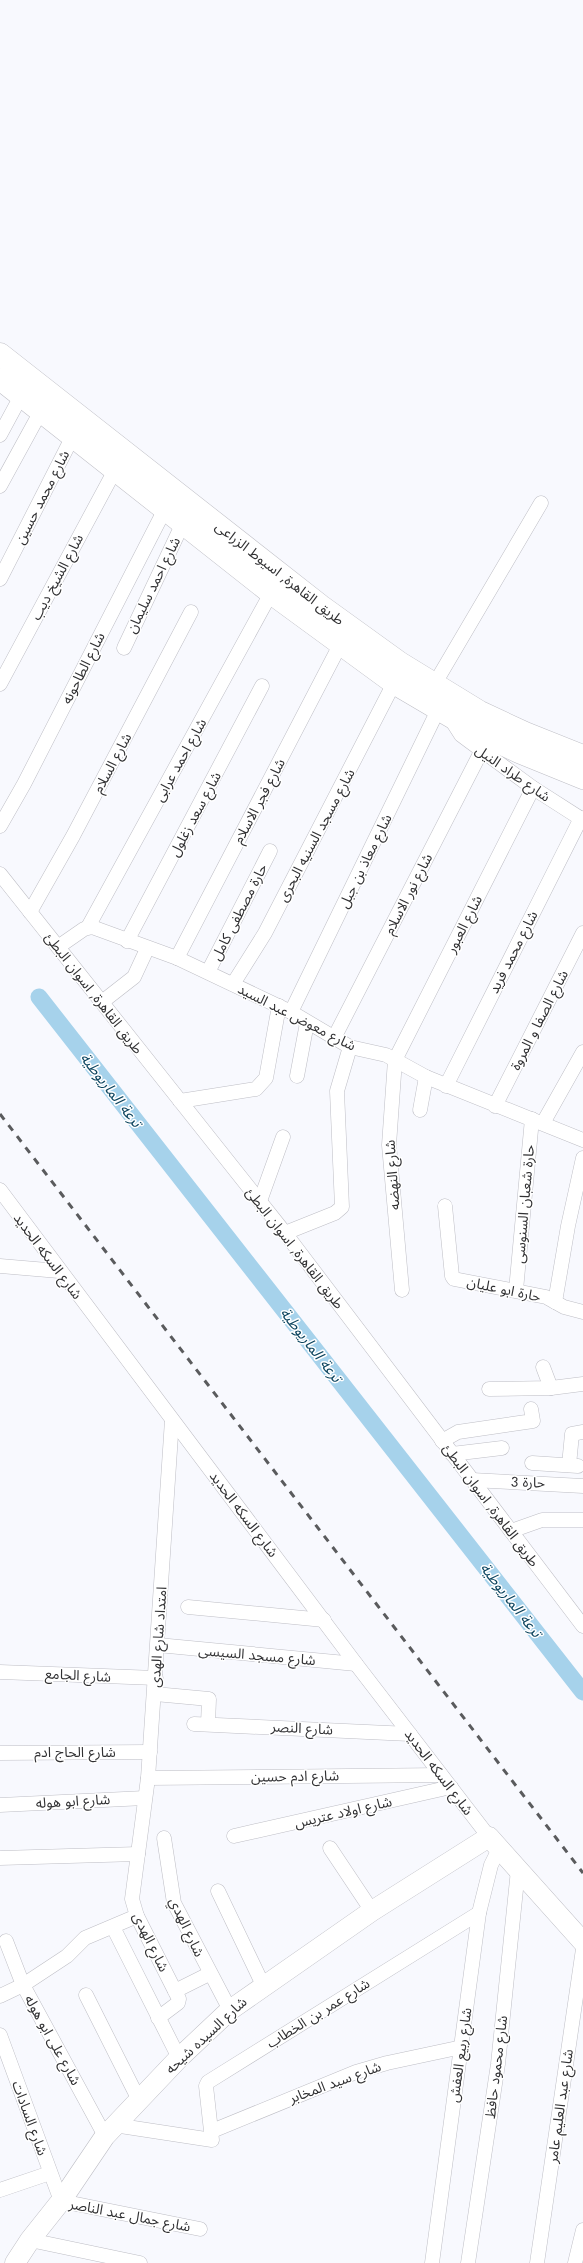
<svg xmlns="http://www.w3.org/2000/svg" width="583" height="2263" viewBox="0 0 583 2263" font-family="Jost,'Noto Sans Arabic',sans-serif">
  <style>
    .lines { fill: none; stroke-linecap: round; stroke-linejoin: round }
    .canal { stroke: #a6d2eb; stroke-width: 17 }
    .street-casing { stroke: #bebec5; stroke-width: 15 }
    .secondary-casing { stroke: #bebec5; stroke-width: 21 }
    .highway-casing { stroke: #bebec5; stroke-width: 23 }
    .street { stroke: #fff; stroke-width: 14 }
    .secondary { stroke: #fff; stroke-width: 20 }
    .highway { stroke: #fff; stroke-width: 22 }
    .rail { stroke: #5a5b5d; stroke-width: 3; stroke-dasharray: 7 7; stroke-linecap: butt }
    .labels { text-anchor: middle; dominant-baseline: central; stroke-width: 3; stroke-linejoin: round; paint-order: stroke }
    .street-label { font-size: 14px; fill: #313133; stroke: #fff }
    .water-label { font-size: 15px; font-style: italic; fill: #0e4660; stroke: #fff }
  </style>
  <rect width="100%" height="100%" fill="#f8f9fe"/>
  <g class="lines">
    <polyline class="canal" points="39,997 583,1692"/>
    <g class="street-casing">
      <g id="street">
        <polyline points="0,435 21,396"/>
        <polyline points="0,486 41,411"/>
        <polyline points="0,579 73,436"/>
        <polyline points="124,648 183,523"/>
        <polyline points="0,684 115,470"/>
        <polyline points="434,685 541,503"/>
        <polyline points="452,721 461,735 469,741 533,788 583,820"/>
        <polyline points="0,826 24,784 165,509"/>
        <polyline points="0,874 285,1233 583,1626"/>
        <polyline points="30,912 73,836 191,612"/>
        <polyline points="88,927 271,593"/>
        <polyline points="127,941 262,686"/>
        <polyline points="58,947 84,929 92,927 177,958 291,1012 350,1047 386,1055 426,1077 583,1140"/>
        <polyline points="177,958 340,645"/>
        <polyline points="208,972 270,851"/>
        <polyline points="233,984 265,933 394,683"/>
        <polyline points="102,1002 134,977 147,949"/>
        <polyline points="291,1012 438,710"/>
        <polyline points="334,1038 482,750"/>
        <polyline points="297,1076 307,1023"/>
        <polyline points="446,1086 581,818"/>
        <polyline points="180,1101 256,1089 266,1078 279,1006"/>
        <polyline points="495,1106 583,933"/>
        <polyline points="420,1110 426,1077"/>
        <polyline points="543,1123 583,1052"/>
        <polyline points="0,1190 356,1664 489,1837"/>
        <polyline points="260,1201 283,1137"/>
        <polyline points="445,1206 452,1276 454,1279 546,1297 564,1307 583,1312"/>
        <polyline points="285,1233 335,1213 342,1207 337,1091 350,1047"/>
        <polyline points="0,1266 59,1271"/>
        <polyline points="402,1290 389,1145 395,1060 533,788"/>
        <polyline points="516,1290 532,1119"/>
        <polyline points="555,1302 568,1226 583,1158"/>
        <polyline points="543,1367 551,1388"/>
        <polyline points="489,1389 551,1388 583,1384"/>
        <polyline points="442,1441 458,1432 533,1421 531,1409"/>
        <polyline points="452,1454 502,1448"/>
        <polyline points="532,1463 578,1466"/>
        <polyline points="569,1465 572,1434 583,1432"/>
        <polyline points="472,1480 583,1486"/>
        <polyline points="511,1531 542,1520 583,1520"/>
        <polyline points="188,1607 324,1620"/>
        <polyline points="158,1645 356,1664"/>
        <polyline points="0,1672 156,1678"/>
        <polyline points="155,1694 209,1699 208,1724"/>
        <polyline points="194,1724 410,1734"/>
        <polyline points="0,1753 150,1752"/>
        <polyline points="148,1778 441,1775"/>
        <polyline points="0,1805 145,1798"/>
        <polyline points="234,1836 451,1787"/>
        <polyline points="164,1838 174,1903 230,2010"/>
        <polyline points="330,1848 372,1911"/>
        <polyline points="0,1858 138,1854"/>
        <polyline points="218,1891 263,1985"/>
        <polyline points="113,1927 179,2058"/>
        <polyline points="6,1941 23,1985 105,2136"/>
        <polyline points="175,1991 209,1974"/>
        <polyline points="86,1995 139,2100"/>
        <polyline points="0,1996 23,1985 67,1956 85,1938 137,1916"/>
        <polyline points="158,2018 178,2003 179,1999 137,1916 132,1899 148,1778 172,1420"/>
        <polyline points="0,2035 61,2201 200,2229"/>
        <polyline points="114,2125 212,2140 206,2086 208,2082 479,1913"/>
        <polyline points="212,2131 356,2072 387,2063 462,2047"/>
        <polyline points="0,2190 50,2173"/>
        <polyline points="30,2240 140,2263"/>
        <polyline points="432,2263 479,1913 491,1865 499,1849"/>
        <polyline points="468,2263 498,2064 518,1870"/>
        <polyline points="537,2263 583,1949"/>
        <polyline points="575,2263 583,2230"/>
      </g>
    </g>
    <g class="secondary-casing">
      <polyline id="secondary" points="15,2263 30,2240 61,2201 105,2136 179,2058 230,2010 372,1911 489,1837 583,1942"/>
    </g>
    <g class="highway-casing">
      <g id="highway">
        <polyline points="0,354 321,606 400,663 480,712 525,733 583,756"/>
        <polyline points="0,379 271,593 394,683 479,733 519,752 583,778"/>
      </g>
    </g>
    <use href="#street" class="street"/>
    <use href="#secondary" class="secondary"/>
    <use href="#highway" class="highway"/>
    <polyline class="rail" points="0,1114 583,1873"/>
  </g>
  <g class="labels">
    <g class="street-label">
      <text transform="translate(42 497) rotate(-63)">شارع محمد حسين</text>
      <text transform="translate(280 573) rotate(38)">طريق القاهرة, اسيوط الزراعى</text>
      <text transform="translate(57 577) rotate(-62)">شارع الشيخ ديب</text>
      <text transform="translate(153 585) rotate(-64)">شارع احمد سليمان</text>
      <text transform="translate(83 668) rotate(-63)">شارع الطاحونه</text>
      <text transform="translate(180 760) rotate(-61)">شارع احمد عرابى</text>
      <text transform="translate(112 763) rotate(-62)">شارع السلام</text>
      <text transform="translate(513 773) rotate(35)">شارع طراد النيل</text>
      <text transform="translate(259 801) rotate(-62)">شارع فجر الاسلام</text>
      <text transform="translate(195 814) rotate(-62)">شارع سعد زغلول</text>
      <text transform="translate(316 835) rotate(-62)">شارع مسجد السنيه البحرى</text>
      <text transform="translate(365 861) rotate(-64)">شارع معاذ بن جبل</text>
      <text transform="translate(408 894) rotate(-63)">شارع نور الاسلام</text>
      <text transform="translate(239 912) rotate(-63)">حارة مصطفى كامل</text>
      <text transform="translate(464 924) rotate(-63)">شارع العبور</text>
      <text transform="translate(513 952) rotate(-63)">شارع محمد فريد</text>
      <text transform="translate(94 993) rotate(52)">طريق القاهرة, اسوان البطئ</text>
      <text transform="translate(297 1017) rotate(27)">شارع معوض عبد السيد</text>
      <text transform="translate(539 1020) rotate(-63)">شارع الصفا و المروة</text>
      <text transform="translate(392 1175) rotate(-94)">شارع النهضه</text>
      <text transform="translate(524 1204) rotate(-85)">حارة شعبان السنوسى</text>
      <text transform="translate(295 1248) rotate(52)">طريق القاهرة, اسوان البطئ</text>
      <text transform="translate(48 1256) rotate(53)">شارع السكه الحديد</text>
      <text transform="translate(504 1289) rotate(12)">حارة ابو عليان</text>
      <text transform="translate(528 1482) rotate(2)">حارة 3</text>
      <text transform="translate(491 1505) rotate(53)">طريق القاهرة, اسوان البطئ</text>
      <text transform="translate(244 1514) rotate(53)">شارع السكه الحديد</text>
      <text transform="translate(158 1637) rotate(-86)">امتداد شارع الهدى</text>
      <text transform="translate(257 1655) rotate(5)">شارع مسجد السيسى</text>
      <text transform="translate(78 1675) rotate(3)">شارع الجامع</text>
      <text transform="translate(302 1728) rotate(3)">شارع النصر</text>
      <text x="75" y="1752">شارع الحاج ادم</text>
      <text transform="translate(439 1772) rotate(53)">شارع السكه الحديد</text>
      <text transform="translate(295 1776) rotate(-1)">شارع ادم حسين</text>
      <text transform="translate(73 1801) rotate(-3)">شارع ابو هوله</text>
      <text transform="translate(343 1812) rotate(-13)">شارع اولاد عتريس</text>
      <text transform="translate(187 1927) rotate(65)">شارع الهدي</text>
      <text transform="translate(151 1942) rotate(64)">شارع الهدى</text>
      <text transform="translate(318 2013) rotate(-32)">شارع عمر بن الخطاب</text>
      <text transform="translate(206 2035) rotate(-43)">شارع السيده شيحه</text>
      <text transform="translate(53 2040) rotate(61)">شارع على ابو هوله</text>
      <text transform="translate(460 2055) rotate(-82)">شارع ربيع العفش</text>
      <text transform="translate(496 2067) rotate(-83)">شارع محمود حافظ</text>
      <text transform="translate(335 2082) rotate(-20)">شارع سيد المخابر</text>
      <text transform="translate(560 2106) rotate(-82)">شارع عبد العليم عامر</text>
      <text transform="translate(30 2118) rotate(70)">شارع السادات</text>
      <text transform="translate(130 2215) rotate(11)">شارع جمال عبد الناصر</text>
    </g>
    <g class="water-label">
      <text transform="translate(111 1090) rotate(52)">ترعة الماريوطية</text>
      <text transform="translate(311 1345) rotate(52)">ترعة الماريوطية</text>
      <text transform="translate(511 1600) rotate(52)">ترعة الماريوطية</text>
    </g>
  </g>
</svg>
